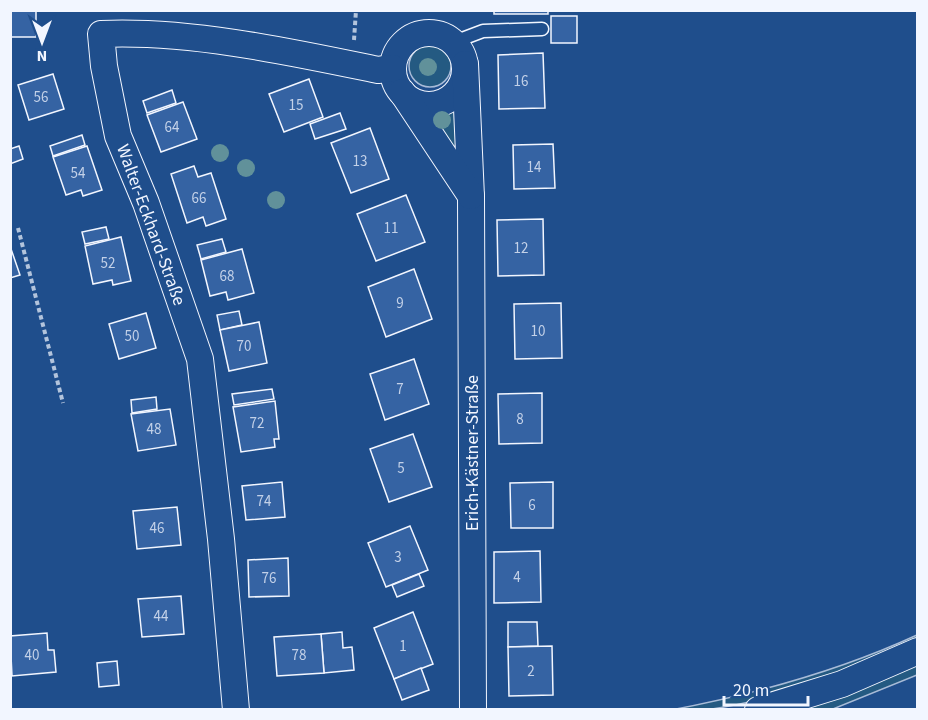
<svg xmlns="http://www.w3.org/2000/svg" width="928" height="720" viewBox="0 0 928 720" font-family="'Source Sans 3',sans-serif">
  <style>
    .green { fill: #245a82; stroke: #a8bbd7; stroke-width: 1.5 }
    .building { fill: #3563a3; stroke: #f2f6ff; stroke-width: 1.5 }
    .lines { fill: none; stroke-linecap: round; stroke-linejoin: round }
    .service-casing { stroke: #f2f6ff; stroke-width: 15 }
    .minor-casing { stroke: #f2f6ff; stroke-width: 28 }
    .path { stroke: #b3c4dc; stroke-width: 4; stroke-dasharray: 4.5 3; stroke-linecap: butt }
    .service { stroke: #1f4e8c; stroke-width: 12 }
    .minor { stroke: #1f4e8c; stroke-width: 26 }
    .tree { fill: #61919a }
    .labels { text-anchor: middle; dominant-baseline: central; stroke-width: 4.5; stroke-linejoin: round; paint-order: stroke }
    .number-label { font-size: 15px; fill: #c3d1e8 }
    .street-label { font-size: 18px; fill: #f2f6ff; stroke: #1f4e8c }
  </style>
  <rect width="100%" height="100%" fill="#1f4e8c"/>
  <g class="green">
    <circle cx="430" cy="66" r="21"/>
    <path d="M457,102l-1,44 -7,1 -24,-36c13,3 22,0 32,-9z"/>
    <path d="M917,635v7c-65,27 -134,57 -205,67 -13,2 -28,0 -41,1 84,-16 168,-39 246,-75z"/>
    <polygon points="917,662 917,675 833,709 794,710"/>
  </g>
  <g class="building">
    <rect x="10" y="10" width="26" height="27"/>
    <rect x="494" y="10" width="54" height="4"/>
    <rect x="551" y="16" width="26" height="27"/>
    <polygon points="543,53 545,108 499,109 498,55"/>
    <polygon points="53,74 64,109 29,120 18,85"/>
    <polygon points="309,79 323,117 284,132 269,94"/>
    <polygon points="172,90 176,103 147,113 143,101"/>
    <polygon points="183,102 197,139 161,152 147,115"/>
    <polygon points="340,113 346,129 315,139 310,124"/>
    <polygon points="370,128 389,179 351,193 331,143"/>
    <polygon points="82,135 85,145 53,156 50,146"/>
    <polygon points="553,144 555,188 514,189 513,145"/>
    <polygon points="19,146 23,159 10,164 10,149"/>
    <polygon points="87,146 102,190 83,196 81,190 66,195 53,157"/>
    <polygon points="194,166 198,177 211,173 226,219 206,226 203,217 187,223 171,174"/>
    <polygon points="406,195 425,242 376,261 357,214"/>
    <polygon points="543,219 544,275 498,276 497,220"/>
    <polygon points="106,227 109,239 85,244 82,232"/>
    <polygon points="121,237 131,281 113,285 112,280 93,284 85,246"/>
    <polygon points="222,239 226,252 201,259 197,245"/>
    <polygon points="10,246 20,275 10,278"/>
    <polygon points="242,249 254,293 228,300 226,292 210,296 201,260"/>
    <polygon points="414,269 432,319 386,337 368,287"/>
    <polygon points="561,303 562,358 515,359 514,304"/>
    <polygon points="239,311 242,325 220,330 217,315"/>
    <polygon points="146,313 156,348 119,359 109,324"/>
    <polygon points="259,322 267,363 229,371 220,330"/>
    <polygon points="414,359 429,404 385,420 370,374"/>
    <polygon points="272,389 274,399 234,405 232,394"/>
    <polygon points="542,393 542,443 499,444 498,394"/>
    <polygon points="156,397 157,409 132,413 131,400"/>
    <polygon points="275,401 279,439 274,439 275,447 241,452 233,407"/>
    <polygon points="170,409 176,445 138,451 131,414"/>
    <polygon points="413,434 432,487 389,502 370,449"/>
    <polygon points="282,482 285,517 246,520 242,486"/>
    <polygon points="553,482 553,528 511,528 510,483"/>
    <polygon points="177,507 181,545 137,549 133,511"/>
    <polygon points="410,526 428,570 386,587 368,543"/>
    <polygon points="540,551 541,602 494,603 494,552"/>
    <polygon points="288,558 289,596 249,597 248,560"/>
    <polygon points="419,574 424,586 397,597 392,585"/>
    <polygon points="181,596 184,634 142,637 138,599"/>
    <polygon points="413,612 433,664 394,679 374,628"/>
    <polygon points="508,622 537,622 538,646 508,647"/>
    <polygon points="342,632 343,648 352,647 354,670 324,673 321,634"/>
    <polygon points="47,633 48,650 54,650 56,672 12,676 10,636"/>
    <polygon points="321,634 324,673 277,676 274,637"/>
    <polygon points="552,646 553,695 509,696 508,647"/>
    <polygon points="117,661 119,685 99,687 97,663"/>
    <polygon points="421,668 429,690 402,700 394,679"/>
  </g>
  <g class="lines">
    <g class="service-casing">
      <polyline id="service" points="454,42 483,31 542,29"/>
    </g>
    <g class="minor-casing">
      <g id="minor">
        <circle cx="429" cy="69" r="36"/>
        <polyline points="465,64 471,197 473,710"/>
        <polyline points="402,92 471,196"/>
        <path d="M236,710l-15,-171 -21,-180 -54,-156 -28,-67 -14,-70 -3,-32c89,-4 190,18 277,36l15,-2"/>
        <polyline points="758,710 842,684 918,651"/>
      </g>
    </g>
    <g class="path">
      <polyline points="354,40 356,10"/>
      <polyline points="18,228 63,403"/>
    </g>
    <use href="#service" class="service"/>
    <use href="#minor" class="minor"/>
  </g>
  <g class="tree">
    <circle cx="428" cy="67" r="9"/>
    <circle cx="442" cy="120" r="9"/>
    <circle cx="220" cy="153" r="9"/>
    <circle cx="246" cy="168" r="9"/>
    <circle cx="276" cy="200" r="9"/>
  </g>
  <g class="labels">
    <g class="number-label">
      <text x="521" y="81">16</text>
      <text x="41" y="97">56</text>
      <text x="296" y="105">15</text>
      <text x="172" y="127">64</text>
      <text x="360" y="161">13</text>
      <text x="534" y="167">14</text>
      <text x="78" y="173">54</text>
      <text x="199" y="198">66</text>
      <text x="391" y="228">11</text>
      <text x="521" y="248">12</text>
      <text x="108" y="263">52</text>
      <text x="227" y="276">68</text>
      <text x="400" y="303">9</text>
      <text x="538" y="331">10</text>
      <text x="132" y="336">50</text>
      <text x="244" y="346">70</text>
      <text x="400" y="389">7</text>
      <text x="520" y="419">8</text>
      <text x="257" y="423">72</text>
      <text x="154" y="429">48</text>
      <text x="401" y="468">5</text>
      <text x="264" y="501">74</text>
      <text x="532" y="505">6</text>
      <text x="157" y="528">46</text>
      <text x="398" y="557">3</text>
      <text x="517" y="577">4</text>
      <text x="269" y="578">76</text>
      <text x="161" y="616">44</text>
      <text x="403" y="646">1</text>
      <text x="32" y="655">40</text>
      <text x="299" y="655">78</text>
      <text x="531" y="671">2</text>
    </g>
    <g class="street-label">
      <text transform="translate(151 225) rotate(70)">Walter-Eckhard-Straße</text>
      <text transform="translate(472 453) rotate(-90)">Erich-Kästner-Straße</text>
    </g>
  </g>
  <rect width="928" height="720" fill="none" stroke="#f2f6ff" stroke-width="24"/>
  <g transform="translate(42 42) rotate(180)" stroke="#1f4e8c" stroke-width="4.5" paint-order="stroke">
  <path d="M0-4.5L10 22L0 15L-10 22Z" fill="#f2f6ff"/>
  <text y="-9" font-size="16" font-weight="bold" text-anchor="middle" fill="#f2f6ff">N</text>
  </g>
  <path d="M724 696v9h84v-9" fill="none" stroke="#f2f6ff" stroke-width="3"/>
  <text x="733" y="696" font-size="18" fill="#f2f6ff" stroke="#1f4e8c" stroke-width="4.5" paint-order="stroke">20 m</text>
</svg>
